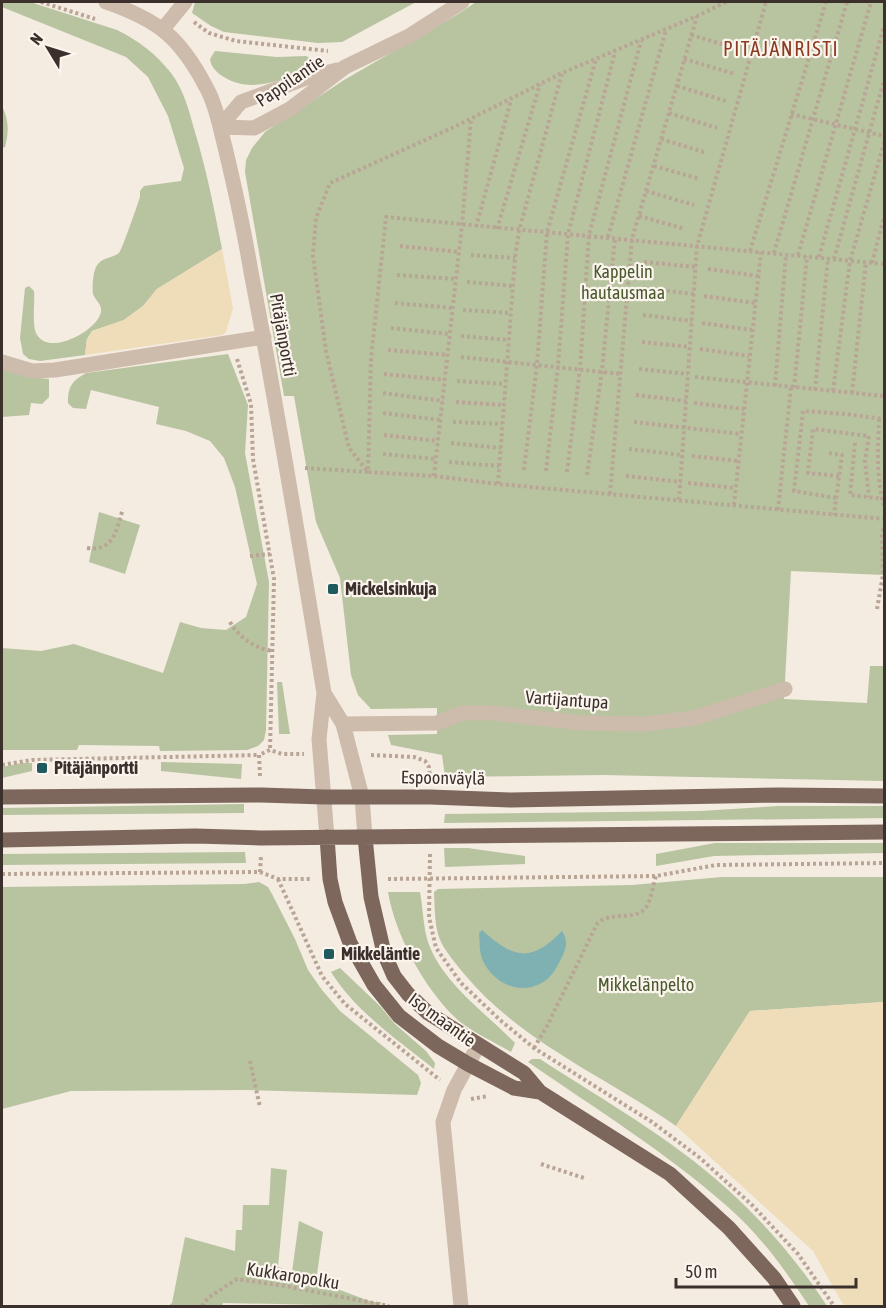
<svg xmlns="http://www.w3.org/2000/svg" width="886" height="1308" font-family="'Asap Condensed',sans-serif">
	<rect width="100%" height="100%" fill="#f4ebe1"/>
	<path fill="#b8c4a0" d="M2 2H30L117 30C138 40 157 55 171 73 184 90 189 111 195 132 207 172 214 208 222 249L157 289 143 306 124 320 92 331 87 339 85 355 40 361 29 359 23 354 20 338 25 288 29 286 34 291C35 302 32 324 36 333 47 357 93 333 100 315 104 305 96 302 93 294 92 288 93 273 96 267 101 257 111 259 119 253 122 250 137 206 140 197V191L144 186 181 181 184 168 168 116 148 77 126 57 2 7Z
		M195 2H416L342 42 318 43 224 32 211 26 192 13Z
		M476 2H884V575L791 571 784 699 867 703 870 666H884V781L603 775 445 777 442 755 391 745 388 735 437 734V708L371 709 358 695 351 675 340 578 316 522 294 396H284L245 172 246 160 252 148 265 132 344 80 458 14Z
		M215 51 277 57 306 56 310 58 311 65 309 69C281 80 251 94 224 77 217 73 211 67 210 59Z
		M2 106C9 120 9 132 5 147L2 148Z
		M228 354 248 405 245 453 269 582 266 730 264 740 258 746 247 750 160 751 159 746 79 745 77 750H2V648L41 651 74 644 163 673 180 622 201 628 226 630 246 617 257 584 235 487 224 458 210 441 186 431 156 424 159 407 91 390 86 409 73 408 68 403C68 386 72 381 86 373Z
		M2 369 31 377 49 379V397L42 404 31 403 29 415 2 417Z
		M99 512 140 525 125 574 89 562Z
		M277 682H282L290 734H279Z
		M161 762 242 764 241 779 161 771Z
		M22 763H32V771L2 778V767Z
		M244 804V813L2 815V808Z
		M778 806H884V818L444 823 445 814 701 811Z
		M715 843H884V853L714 856 656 866V854Z
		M444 848H468L525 856V864L445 867Z
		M245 852 246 863 2 865V854Z
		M722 877H884V1002L750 1011 676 1126C606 1077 521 1042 465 975 457 965 447 954 441 942 434 927 435 908 434 892L438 889 632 885Z
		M259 882 268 887 272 894 295 939 308 970 322 990 340 1011 418 1075 421 1083 417 1095 247 1090 71 1091 2 1109V887L244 884Z
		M388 892H420C423 908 423 926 428 942 443 984 485 1012 515 1043L511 1052C494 1042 474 1033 459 1021 426 992 395 935 388 892Z
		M340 968 380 1006 395 1024 426 1051 435 1063 434 1069C398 1040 356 1012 331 972Z
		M532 1059H540C603 1100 671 1138 727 1189 765 1223 799 1263 827 1306H809C786 1271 760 1235 728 1207 667 1153 596 1109 528 1062Z
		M271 1168 287 1170 278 1267 292 1272 299 1221 323 1232 316 1281 372 1302H381L380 1306 223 1303 222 1306H168L172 1303 185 1237 235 1251 236 1230H242L243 1205H269Z"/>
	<path fill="#efdcb8" d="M222 249 233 308 226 332 222 335 85 355 87 339 92 331 124 320 143 306 157 289Z
		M884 1002V1306H844L813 1251 676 1126 750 1011Z"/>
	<path fill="#7fb0b2" d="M482 930C514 959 531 963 562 931 568 940 567 947 562 957 558 965 553 975 546 980 524 997 494 985 483 961 479 952 480 943 479 933Z"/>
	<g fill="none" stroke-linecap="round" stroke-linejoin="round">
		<path stroke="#b9a596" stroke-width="4" stroke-dasharray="3 3" stroke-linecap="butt" d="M41 2 95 19
			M726 2 697 16 562 73 454 127 330 183 316 218 313 256 326 351 349 448 368 472 434 476 498 484 884 519
			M194 22 209 33 236 41 328 51
			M691 35 739 49
			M684 59 735 74
			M677 86 726 101
			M669 113 717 128
			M791 114 884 136
			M661 139 707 153
			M654 166 700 179
			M646 191 694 205
			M639 216 685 229
			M476 227 511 100
			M497 229 540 84
			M608 237 666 30
			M400 246 459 252
			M750 251 826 2
			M774 253 847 2
			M471 255 515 258
			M798 255 871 2
			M819 257 884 26
			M834 259 884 80
			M644 262 696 267
			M872 263 884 217
			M708 269 758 276
			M397 275 456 279
			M467 282 513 286
			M643 288 694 294
			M704 296 755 303
			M395 303 453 308
			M463 310 511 313
			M643 315 692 321
			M702 323 752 330
			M391 328 450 334
			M461 336 508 340
			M642 342 690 347
			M700 349 749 356
			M388 350 447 355
			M461 357 621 374
			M237 359 251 404 253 459 274 579 270 750
			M639 369 688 374
			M384 374 445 380
			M695 377 884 396
			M457 381 505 384
			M775 386 786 254
			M794 388 807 256
			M815 390 828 258
			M833 391 850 261 884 143
			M383 393 443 401
			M852 393 866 262
			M636 395 686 401
			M456 402 503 405
			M694 403 744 409
			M383 413 440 420
			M879 419C878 449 876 477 884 507
			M453 422 502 424
			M634 422 741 434
			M384 435 438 441
			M451 443 501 448
			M855 443 850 495 884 499
			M629 449 682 455
			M829 453 842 455 834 515
			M383 454 436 459
			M692 456 739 461
			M449 462 499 466
			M305 468 368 472 371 359 386 217 884 264
			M524 470 537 364 547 232 596 59
			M546 471 558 366 568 234 615 52
			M567 472 580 369 589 235 641 41
			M587 475 602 371 615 238
			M434 476 462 225 471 119
			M626 476 681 482
			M839 476 808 473 813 429 869 436 865 461 869 497
			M688 483 735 488
			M498 484 515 258 519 231 562 73
			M610 494 632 239 697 16
			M836 498 794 491 803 411 845 414 884 419
			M679 500 697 246 766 2
			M734 505 761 252
			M778 510 791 387
			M87 548C114 552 116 530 123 509
			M250 556 270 554
			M877 609 883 575 882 533 884 528
			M230 622C239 637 254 648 272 651
			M371 755 414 757 425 761 429 767 430 778
			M2 765 32 760 259 755
			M260 776 259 755 270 750 282 754H304
			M430 854 429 917 436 948 461 983 500 1020 534 1048 652 1122 700 1158 752 1205 798 1254 834 1306
			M260 872 261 856
			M2 874 260 872 278 879H312
			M278 879 322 976 345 1004 440 1080
			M388 879 656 876 716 865 884 863
			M534 1048 547 1026 597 924C611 909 638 924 648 904 652 895 653 885 656 876
			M250 1061 260 1107
			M471 1099 488 1096
			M541 1164 584 1178
			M202 1306 208 1298 237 1279 285 1286 389 1306"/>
		<path stroke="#cdbbac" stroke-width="15" d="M106 2C158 20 180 37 206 87 216 104 220 128 225 147 235 189 244 230 251 272 278 412 301 552 324 693L319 739 327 837
			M163 29 185 2
			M220 127 254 128 290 109 345 67 409 36 462 2
			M220 127 241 102 309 77 337 70
			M2 362 32 371 55 370 264 337
			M324 693 343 724 362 797 365 837
			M343 724 437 723 462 713H492L582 723 644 724 694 718 785 689
			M461 1306 443 1122 454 1090 478 1046"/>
		<path stroke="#7d675c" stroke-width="15" d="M2 797 261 795 324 797H430L511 800 779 795 884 796
			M327 837 330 879 335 902 350 943 374 985 399 1016 438 1046 468 1064 514 1088 540 1092
			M365 837 371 897 384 953 394 976 408 994 428 1013 524 1073 540 1092 670 1174 729 1228 774 1278 793 1306
			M2 840 195 836 261 838 884 832"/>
	</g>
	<g fill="#1f5a5e" stroke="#fbf5ee" stroke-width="2">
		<rect x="327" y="583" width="12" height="12" rx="3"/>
		<rect x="36" y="762" width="12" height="12" rx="3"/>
		<rect x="323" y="948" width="12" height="12" rx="3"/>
	</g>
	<g text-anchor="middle" stroke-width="4.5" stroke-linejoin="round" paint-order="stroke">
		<g font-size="18" fill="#3b302b" stroke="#fbf5ee">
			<text transform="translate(290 81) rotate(-34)" y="6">Pappilantie</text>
			<text transform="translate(283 335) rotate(80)" y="6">Pitäjänportti</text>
			<text transform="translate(567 700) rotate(4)" y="6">Vartijantupa</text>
			<text transform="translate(443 778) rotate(1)" y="6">Espoonväylä</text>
			<text transform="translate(442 1020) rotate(36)" y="6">Iso maantie</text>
			<text transform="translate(293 1276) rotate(9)" y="6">Kukkaropolku</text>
		</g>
		<g font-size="18" fill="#4a5a2e" stroke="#fbf5ee">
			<text x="623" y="278">Kappelin<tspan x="623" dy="21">hautausmaa</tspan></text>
			<text x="646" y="991">Mikkelänpelto</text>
		</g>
		<g font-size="18" font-weight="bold" fill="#3b302b" stroke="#fbf5ee" text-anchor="start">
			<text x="345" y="595">Mickelsinkuja</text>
			<text x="54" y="774">Pitäjänportti</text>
			<text x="341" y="960">Mikkeläntie</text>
		</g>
		<g font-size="20" letter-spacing="1.5" fill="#8c3b22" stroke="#fbf5ee">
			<text x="781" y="56">PITÄJÄNRISTI</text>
		</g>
	</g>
	<rect width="886" height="1308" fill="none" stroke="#3b302b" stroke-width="6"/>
	<g transform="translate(48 48) rotate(308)" stroke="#fbf5ee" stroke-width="4.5" paint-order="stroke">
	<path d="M0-4.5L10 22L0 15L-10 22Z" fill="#3b302b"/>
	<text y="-9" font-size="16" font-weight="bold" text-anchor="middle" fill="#3b302b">N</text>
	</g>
	<path d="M676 1278v9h180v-9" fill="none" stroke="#3b302b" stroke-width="3"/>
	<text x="685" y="1278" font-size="18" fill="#3b302b" stroke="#fbf5ee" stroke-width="4.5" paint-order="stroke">50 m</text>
</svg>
